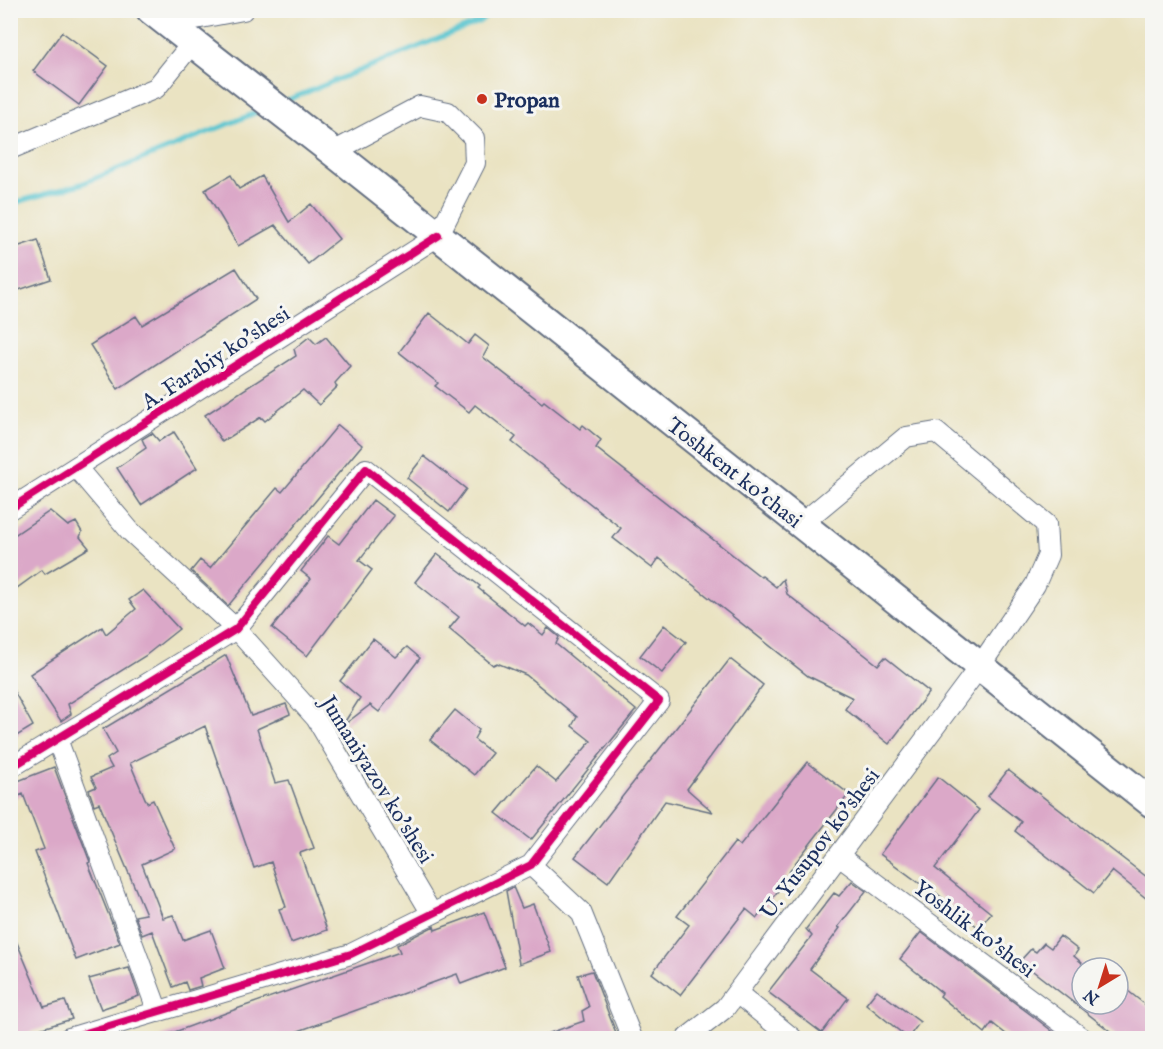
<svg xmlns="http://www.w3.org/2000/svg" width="1163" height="1049" font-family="'IM FELL English',serif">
	<rect width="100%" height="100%" fill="#f6f6f2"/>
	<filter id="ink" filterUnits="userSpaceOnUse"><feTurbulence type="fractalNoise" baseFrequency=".0167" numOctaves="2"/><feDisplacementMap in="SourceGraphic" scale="12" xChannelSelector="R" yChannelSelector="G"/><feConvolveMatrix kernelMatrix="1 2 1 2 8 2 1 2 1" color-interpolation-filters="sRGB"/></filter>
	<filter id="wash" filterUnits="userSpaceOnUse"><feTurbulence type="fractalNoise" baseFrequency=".008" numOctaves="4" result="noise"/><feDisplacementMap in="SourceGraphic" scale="24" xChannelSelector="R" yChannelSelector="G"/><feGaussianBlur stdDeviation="1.35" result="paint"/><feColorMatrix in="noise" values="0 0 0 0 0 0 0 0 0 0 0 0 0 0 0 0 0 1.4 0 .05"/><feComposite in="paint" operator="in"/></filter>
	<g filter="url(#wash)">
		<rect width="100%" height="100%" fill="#eae3c2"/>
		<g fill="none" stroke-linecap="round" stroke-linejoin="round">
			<path stroke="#57c4cf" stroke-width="5" d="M285 101 479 22 495 10
				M10 204 81 184 265 109"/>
		</g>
		<g id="blocks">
			<path fill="#dba8c8" d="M62 32 108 66 79 105 33 71Z
				M231 175 239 189 262 176 289 222 311 204 339 239 308 264 275 225 238 246 205 190Z
				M38 240 51 279 10 293V249Z
				M236 268 256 299 118 389 90 345 136 316 142 325Z
				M429 313 468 344 475 335 489 346 483 357 542 403 544 401 580 429 583 425 601 440 596 448 761 577 762 576 776 587 783 579 787 594 878 665 885 657 929 692 889 744 845 709 853 698 808 676 659 558 652 568 613 538 621 528 512 442 516 437 475 405 469 412 435 386 438 383 399 352Z
				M309 337 316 344 326 337 350 366 335 383 337 387 319 405 303 390 265 421 261 417 222 442 205 415 296 356 294 349Z
				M338 425 362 445 228 606 191 571 200 560 210 568 277 488 282 492Z
				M174 432 197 468 141 505 117 468 146 448 142 439 152 433 159 441Z
				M424 456 466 489 449 512 407 478Z
				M373 500 394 516 359 560 372 570 307 656 272 628 311 579 301 571 328 536 339 544Z
				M50 511 68 526 76 522 82 532 80 537 89 548 45 574 42 570 10 593V538Z
				M437 554 480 586 478 588 525 626 528 623 543 635 548 628 559 637 556 644 636 710 531 840 496 813 536 766 556 782 591 741 572 726 577 717 526 675 497 663 493 665 449 629 459 617 415 582Z
				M143 590 179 629 145 656 68 704 71 714 61 721 30 674 102 627 106 634 136 609 129 600Z
				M664 625 686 642 662 673 640 656Z
				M373 639 396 657 407 647 420 658 379 712 370 705 345 724 344 723 360 698 340 681Z
				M226 655 251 716 286 704 290 714 257 729 275 783 289 780 314 848 300 853 327 930 291 943 279 909 286 907 271 862 254 868 205 726 130 763 147 803 153 800 175 849 142 864 163 918 173 915 183 940 211 930 225 968 199 978 201 986 188 990 185 982 173 987 152 931 142 935 135 916 146 914 99 803 94 805 89 790 96 787 91 777 112 768 107 759 116 753 103 729Z
				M730 659 763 685 687 789 713 812 665 801 608 882 575 857Z
				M10 684 33 726 10 740Z
				M455 710 479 730 474 739 492 753 474 775 430 740Z
				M807 762 849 794 796 862 784 880 785 882 757 918 746 909 680 995 652 973 689 925 677 916 735 842 740 846Z
				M54 767 90 862 88 863 120 943 76 960 35 852 44 849 23 794 10 800V784Z
				M1008 770 1152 881V903L1112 871 1094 893 1015 831 1021 822 988 796Z
				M938 777 979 810 935 868 991 913 979 928 924 883 922 885 880 854Z
				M852 881 866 891 838 927 840 928 810 969 848 998 822 1033 768 992 812 936 806 929 834 893 839 896Z
				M513 887 522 908 533 904 551 952 519 964 506 891Z
				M484 912 505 967 461 984 457 974 279 1038H161V1037L242 1007 400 952 397 945 434 926 435 930Z
				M10 926 44 1007 65 1001 72 1019 10 1038Z
				M921 932 1034 1017 1061 1038H1011L992 1023 985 1033 940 996 942 993 900 959Z
				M1060 936 1078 950 1074 956 1082 963V1004H1118V983L1152 1010V1038H1119L1020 961 1031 949 1036 952 1044 943 1051 948Z
				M129 968 139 996 101 1009 89 979Z
				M592 971 618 1038H541V1036L584 1021 582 1011 589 1007 578 975Z
				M877 990 920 1022 908 1038 866 1004Z"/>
		</g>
	</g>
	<g filter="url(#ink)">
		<use href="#blocks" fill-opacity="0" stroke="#636e81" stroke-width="1.5"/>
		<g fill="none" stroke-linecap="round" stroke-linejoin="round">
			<defs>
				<path id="minor" d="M169 24 243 10
					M10 149 156 88 193 42
					M76 467 130 531 236 629 316 718 432 914
					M10 509 438 236 475 163 474 138 448 112 420 106 333 152
					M57 739 158 1012
					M10 768 236 629 366 469 659 701 531 865 351 954 69 1038
					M839 856 1082 1038
					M531 865 581 912 632 1038
					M737 993 792 1038
					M687 1038 725 1008 980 666 1035 585 1048 555 1046 524 936 432 906 437 801 524"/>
				<path id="highway" d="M151 10 333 152 1152 803"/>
			</defs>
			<use href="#minor" stroke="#636e81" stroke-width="22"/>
			<use href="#highway" stroke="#636e81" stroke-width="32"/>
			<use href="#minor" stroke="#fff" stroke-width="20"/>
			<use href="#highway" stroke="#fff" stroke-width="28"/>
			<defs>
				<path id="cycleway" d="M10 509 438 236
					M10 768 236 629 366 469 659 701 531 865 351 954 69 1038"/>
			</defs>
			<use href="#cycleway" stroke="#f6f6f2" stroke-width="11"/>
			<use href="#cycleway" stroke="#d6006c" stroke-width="8"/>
		</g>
	</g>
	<circle fill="#c8321e" stroke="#f6f6f2" stroke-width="2" cx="482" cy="99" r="6"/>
	<g text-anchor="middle" stroke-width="6" stroke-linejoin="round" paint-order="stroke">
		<g font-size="22" font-weight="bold" fill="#1b2f5e" stroke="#f6f6f2" text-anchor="start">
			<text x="494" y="107">Propan</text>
		</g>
		<g font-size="22" fill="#1b2f5e" stroke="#f6f6f2">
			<text transform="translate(215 357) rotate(-33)" y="8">A. Farabiy ko'shesi</text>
			<text transform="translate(735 472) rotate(38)" y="8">Toshkent ko'chasi</text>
			<text transform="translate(378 779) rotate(58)" y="8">Jumaniyazov ko'shesi</text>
			<text transform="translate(819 843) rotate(-53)" y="8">U. Yusupov ko'shesi</text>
			<text transform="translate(975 928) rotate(37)" y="8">Yoshlik ko'shesi</text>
		</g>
	</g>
	<rect width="1163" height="1049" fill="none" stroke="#f6f6f2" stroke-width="36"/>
	<g transform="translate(1100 986) rotate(218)"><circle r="28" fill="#f6f6f2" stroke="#9ea6b7" stroke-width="1.5"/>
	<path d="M0-4.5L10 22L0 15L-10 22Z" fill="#c8321e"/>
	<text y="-9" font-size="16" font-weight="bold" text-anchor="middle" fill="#1b2f5e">N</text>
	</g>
</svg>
